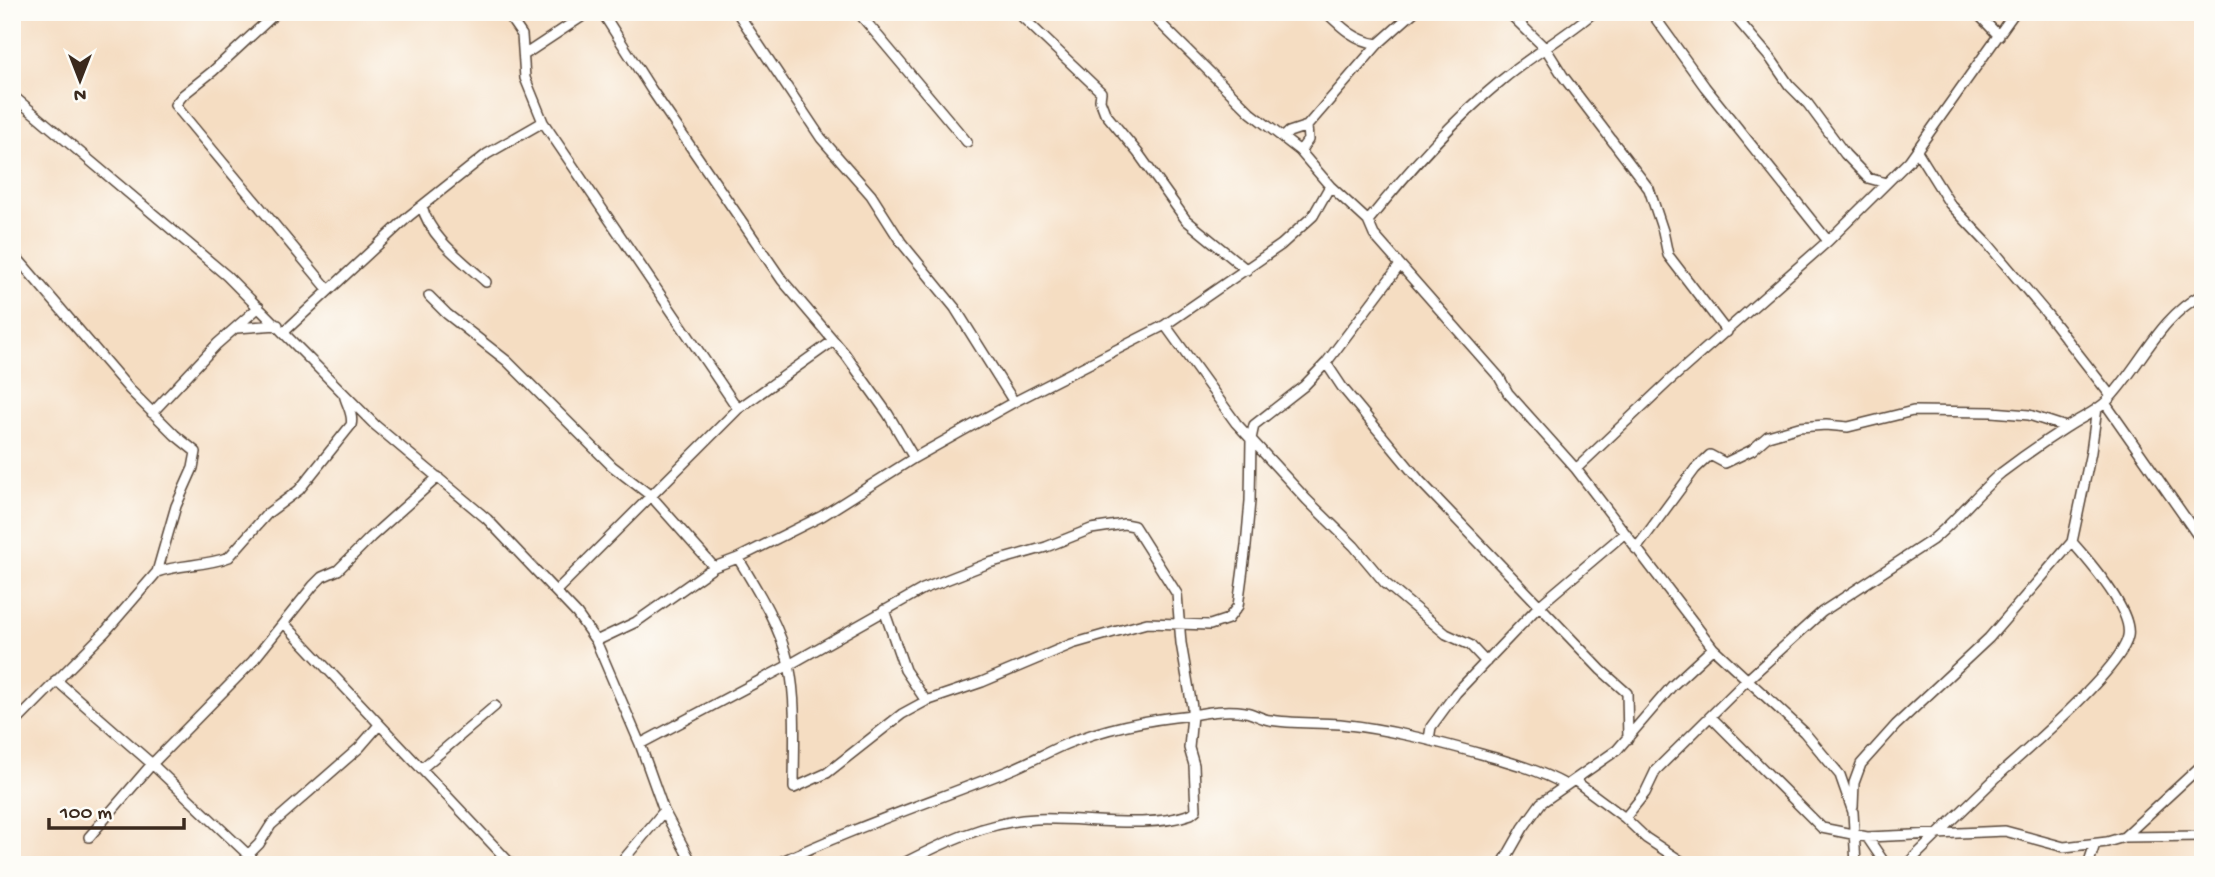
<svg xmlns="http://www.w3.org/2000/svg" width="2215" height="877" font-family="'Gochi Hand',sans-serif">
	<rect width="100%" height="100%" fill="#fdfcf7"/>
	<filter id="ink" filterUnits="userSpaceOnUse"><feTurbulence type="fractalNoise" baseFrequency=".0143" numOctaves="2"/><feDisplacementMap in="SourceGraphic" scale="14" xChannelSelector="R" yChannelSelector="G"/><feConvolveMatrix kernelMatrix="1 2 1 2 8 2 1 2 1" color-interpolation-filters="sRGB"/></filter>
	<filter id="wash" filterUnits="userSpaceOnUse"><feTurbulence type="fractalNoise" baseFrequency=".00686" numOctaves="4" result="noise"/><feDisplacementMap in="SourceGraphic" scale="28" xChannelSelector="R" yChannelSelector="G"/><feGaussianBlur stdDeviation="1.57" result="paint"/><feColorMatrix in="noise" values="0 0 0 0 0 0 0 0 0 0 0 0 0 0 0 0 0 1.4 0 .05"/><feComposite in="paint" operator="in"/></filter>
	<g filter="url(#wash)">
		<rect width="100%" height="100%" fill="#f5ddc2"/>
	</g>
	<g filter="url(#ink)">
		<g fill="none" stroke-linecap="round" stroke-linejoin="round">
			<defs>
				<path id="street" d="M277 12 213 71 183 95 175 105 328 289
					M506 12 522 35 525 78 543 122 738 409
					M602 12 651 89 782 280 845 354 888 414 914 458
					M737 12 821 138 871 195 901 242 955 308 1014 402
					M858 12 967 142
					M1017 12 1101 92 1100 100 1105 113 1138 153 1186 220 1247 270
					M1149 12 1251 113 1300 151 1330 186 1368 221 1374 235 1499 377 1508 393 1576 469 1713 648 1804 732 1840 775 1853 812 1856 865
					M1326 12C1342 28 1356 41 1378 44
					M1508 12 1546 49 1563 76 1649 189 1663 231 1668 255 1727 332
					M1651 12 1705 87 1828 241
					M1731 12 1771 59 1789 85 1808 104 1845 154 1868 178 1886 183
					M1976 12 1999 36
					M524 55 589 12
					M12 95 227 276 375 425 487 519 577 614 596 641 640 744 664 811 693 865
					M1283 138 1289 132 1307 126 1378 44 1414 12
					M1300 151 1308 140 1307 126
					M1917 151 1950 204 1988 244 2047 314 2111 396
					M422 206C430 238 462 260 486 282
					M1368 221C1409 170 1452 121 1502 80 1532 55 1565 37 1594 12
					M12 252 130 390 175 435 196 452 193 468 176 506 157 572 105 632 12 726
					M429 296 447 314 507 361 612 466 651 496 714 567
					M1165 325 1236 423 1307 500 1354 546 1385 583 1446 634 1470 645 1486 662
					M237 328 278 325
					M285 331 409 216 487 154 543 122
					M1326 363 1342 387 1420 481 1601 670 1627 693 1628 739
					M2105 403 2203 543
					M152 413 217 344 259 307
					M1576 469 1669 381 1828 241 1909 161 2015 12
					M1636 549 1695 469 1710 455 1725 463 1752 450 1768 436 1799 427 1826 425 1848 427 1913 411 1992 412 2029 415 2066 427
					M738 558C758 591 780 626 789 665 797 701 794 751 794 788L827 773 902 714 926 701 982 682 1072 644 1114 632 1147 623 1210 625 1228 619 1238 606 1246 546 1250 501 1251 439 1254 425 1304 386 1326 363 1400 265
					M157 572C180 564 206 566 229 557L268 513 299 490 351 425C354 415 346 404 344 394
					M556 591 738 409 833 341
					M884 610 905 670 926 701
					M284 623 512 865
					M596 641 636 622 714 567 738 558 822 516 914 458 1014 402 1165 325 1281 245 1313 216 1330 186
					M56 680 152 764 259 865
					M1711 717 1822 828 1867 837 2005 831 2064 847 2107 842 2124 837 2203 836
					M1429 739 1431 727 1456 693 1540 605 1625 533
					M640 744 789 665 923 589 989 563 1046 547 1091 529 1124 524 1134 526 1177 594 1181 643 1192 707V715C1150 719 1105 728 1066 744 1047 752 1028 763 1008 771 930 802 850 829 774 865
					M421 769 495 706
					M1574 780 1625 818 1646 838 1687 865
					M1853 807 1854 783 1861 764 1896 725 1989 638 2072 542 2091 452 2097 408
					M1625 818 1645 793 1656 770 1747 680 1822 612 1932 540C1957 520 1976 494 2001 473 2022 457 2045 441 2067 427 2080 418 2096 412 2107 401 2141 366 2158 318 2203 294
					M89 837 152 764 252 662 313 586 322 577 338 570 371 537 438 477
					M1867 837 1886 865
					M2124 837 2203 764
					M249 854 259 844 271 825 359 748 379 725
					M619 865 664 811
					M900 865C943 843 987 821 1036 819 1084 817 1146 830 1191 814L1196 810 1194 765 1189 748 1192 715C1209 712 1227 709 1245 712 1253 713 1261 719 1270 720 1292 724 1317 722 1340 724 1388 729 1434 741 1481 754 1510 762 1539 770 1566 785
					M1502 865 1523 828 1541 803 1617 750 1672 686 1713 648
					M1906 865C1938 834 1970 803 2002 772 2029 748 2123 667 2128 636 2133 611 2088 560 2072 542
					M2088 865 2095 844"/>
			</defs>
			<use href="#street" stroke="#574537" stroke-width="12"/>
			<use href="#street" stroke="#fff" stroke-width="9"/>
		</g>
	</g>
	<rect width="2215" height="877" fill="none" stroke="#fdfcf7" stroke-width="42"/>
	<g transform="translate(80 80) rotate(180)" stroke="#fdfcf7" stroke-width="5" paint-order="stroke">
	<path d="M0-5L12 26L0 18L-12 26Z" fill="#3b2a1e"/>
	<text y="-10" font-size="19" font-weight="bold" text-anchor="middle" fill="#3b2a1e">N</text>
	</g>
	<path d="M49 818v10h135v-10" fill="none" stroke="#3b2a1e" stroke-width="3.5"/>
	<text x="60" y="818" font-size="21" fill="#3b2a1e" stroke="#fdfcf7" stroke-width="5" paint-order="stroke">100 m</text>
</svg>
